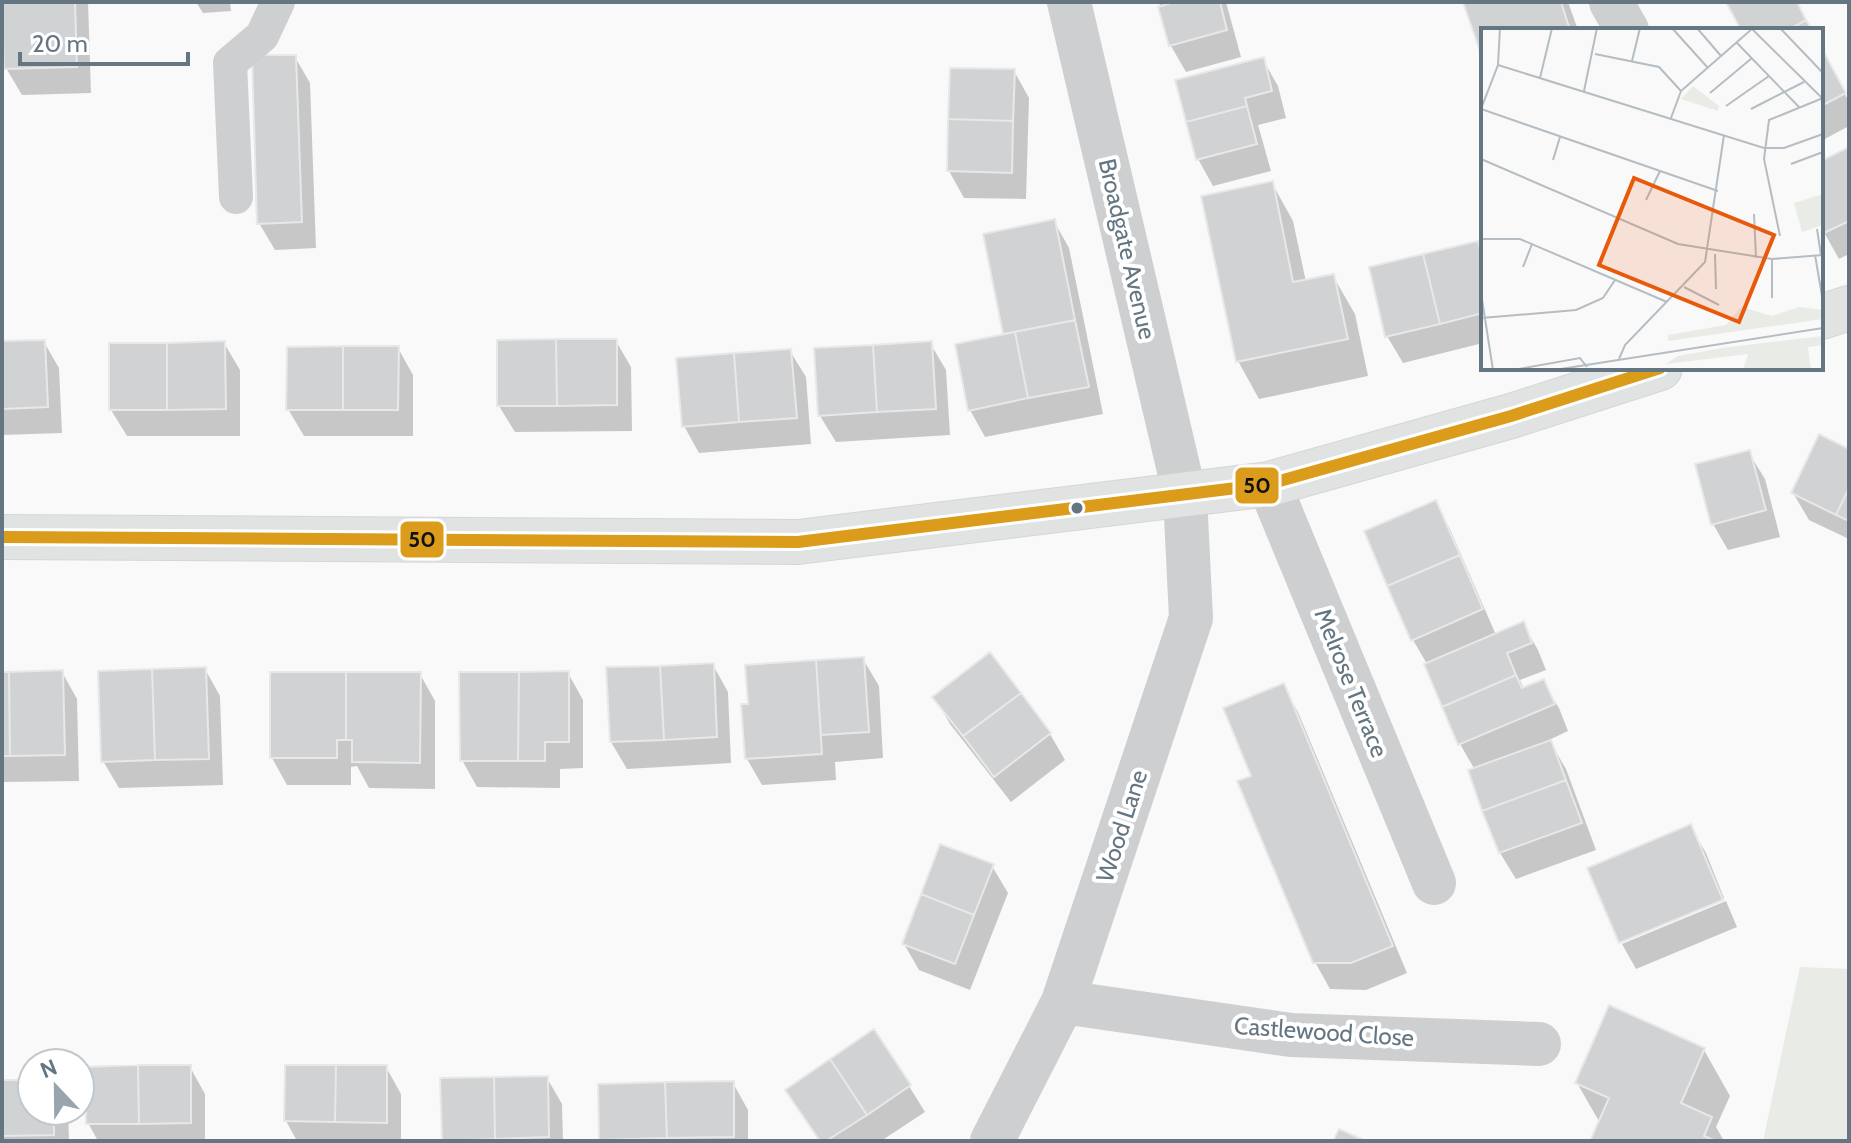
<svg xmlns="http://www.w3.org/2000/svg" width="1851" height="1143" font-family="Cabin,sans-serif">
	<rect width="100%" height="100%" fill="#f9f9f9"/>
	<path fill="#e8ebe6" d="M1800 967 1849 969V1141H1763Z"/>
	<path fill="#0003" d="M4 2H88L91 93 22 95 6 68Z
		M196 2H230L231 11 203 13Z
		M1159 2H1226L1241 57 1186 72 1171 46Z
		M1466 2H1568L1578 30H1483V54Z
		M1821 49 1849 102V126L1821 141Z
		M295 57 310 83 316 248 275 250 259 223Z
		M1263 60 1278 86 1286 118 1258 125 1271 171 1213 186 1198 159Z
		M1014 71 1029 98 1026 199 964 198 949 171Z
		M1849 149V254L1839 259 1821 227V163Z
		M1272 183 1293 221 1306 282 1333 276 1355 314 1368 376 1259 399 1238 361Z
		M1054 221 1069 248 1103 414 985 437 970 410 1005 336 986 235Z
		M1477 243 1483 254V343L1403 363 1387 336Z
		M616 341 631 367 632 431 515 432 499 406Z
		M44 342 59 368 62 433 2 435V343Z
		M224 343 240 370V436H127L111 410Z
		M930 343 946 370 950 435 836 442 820 416Z
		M398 348 413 375V436H304L288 409Z
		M790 351 806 377 811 444 699 453 684 426Z
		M1849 451V539L1809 520 1793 493Z
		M1749 453 1765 479 1780 537 1728 550 1713 524Z
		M1435 503 1450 529 1496 635 1523 624 1538 650 1546 670 1520 680 1524 689 1543 682 1559 708 1568 731 1549 740 1566 769 1596 850 1516 879 1500 853 1471 771 1475 770 1460 744 1427 664 1413 640Z
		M863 659 879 686 883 758 835 762 836 780 762 785 747 759 750 706 747 666Z
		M713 665 728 692 731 763 627 769 611 742Z
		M205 669 220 696 223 785 119 788 103 761Z
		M62 672 77 699 79 781 2 782V674Z
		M568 673 583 700V768L560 769V788L477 787 462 760Z
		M420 674 435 701V789L369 788 357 766 351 767V785H287L272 758Z
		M1283 686 1298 712 1407 973 1366 990 1330 989 1315 962 1254 777Z
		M935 697 1050 734 1065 760 1011 802 950 724Z
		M1690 826 1706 853 1724 898 1620 943 1590 869Z
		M992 866 1008 893 970 990 919 970 904 944Z
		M1726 901 1737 927 1636 969 1622 944Z
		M1704 1050 1730 1096 1716 1127 1724 1141H1592L1600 1123 1577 1083Z
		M190 1067 205 1094V1141H98L88 1123Z
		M386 1067 401 1094V1141H297L286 1121Z
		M547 1078 562 1104 563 1141H444Z
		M32 1081V1111H68L69 1141H2V1082Z
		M733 1083 748 1110V1141H602L601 1139Z
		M909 1086 925 1112 881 1141H819L787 1090Z"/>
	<path fill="#d0d2d3" stroke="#e8e8e8" stroke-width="2" d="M2 2H75L77 67 4 69Z
		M1174 2H1220L1227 30 1169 46 1158 7Z
		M1463 2H1561L1570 30H1483V60Z
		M1726 2H1797L1806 20 1788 30H1741Z
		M1806 20 1812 30H1788Z
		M1821 47 1846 93 1821 106Z
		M252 55H296L302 222 257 224Z
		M1264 57 1272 91 1245 98 1247 106 1186 122 1175 80Z
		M950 68 1015 69 1013 121 948 119Z
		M1247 106 1257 144 1196 160 1186 122Z
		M948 119 1013 121 1012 173 947 171Z
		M1849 147V221L1822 234 1821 161Z
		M1273 181 1293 282 1334 274 1348 339 1236 362 1201 196Z
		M1055 219 1075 320 1003 334 983 234Z
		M1478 241 1483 262V313L1440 324 1423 254Z
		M1423 254 1440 324 1385 337 1369 267Z
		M1075 320 1089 387 1028 398 1015 332Z
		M1015 332 1028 398 968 411 955 344Z
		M556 339 557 406H497V340Z
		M556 339H617V405L557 406Z
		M45 340 48 407 2 409V341Z
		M225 341 226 409 167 410V343Z
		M932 341 936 409 877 412 873 345Z
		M109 343H167V410H109Z
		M873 345 877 412 818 416 814 348Z
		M343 346V410H286L287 347Z
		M343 346H399L398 410H343Z
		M791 349 797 418 739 422 734 353Z
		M734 353 739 422 682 427 676 358Z
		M1819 434 1849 449V488L1836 515 1791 493Z
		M1750 450 1766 510 1711 525 1695 464Z
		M1849 488V521L1836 515Z
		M1436 500 1460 555 1387 586 1364 531Z
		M1460 555 1483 609 1411 641 1387 586Z
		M1524 621 1532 643 1507 653 1516 675 1442 707 1424 664Z
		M990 652 1021 693 963 736 932 697Z
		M864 657 869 732 821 735 816 660Z
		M816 660 822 754 745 759 741 704H748L745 665Z
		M714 663 717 737 664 740 660 666Z
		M660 666 664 740 610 742 606 667Z
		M206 667 209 759 155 760 152 669Z
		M152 669 155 760 101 762 98 671Z
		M63 670 65 755 10 756 9 672Z
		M569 671V742H545V761H518L519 672Z
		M2 672H9L10 756H2Z
		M270 672H346V740H337V758H270Z
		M346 672H421L420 763 352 762V740H346Z
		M459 672H519L518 761H460Z
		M1516 675 1522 688 1544 679 1555 704 1458 745 1442 707Z
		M1284 683 1393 946 1351 963H1313L1237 781 1251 776 1223 708Z
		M1021 693 1051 733 994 777 963 736Z
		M1551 740 1566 780 1482 811 1468 770Z
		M1566 780 1582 823 1499 853 1482 811Z
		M1691 824 1723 900 1619 943 1587 868Z
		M940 844 994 864 974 915 921 894Z
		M921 894 974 915 955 964 902 944Z
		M1609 1005 1705 1048 1681 1103 1712 1117 1704 1136 1716 1141H1590L1609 1098 1575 1083Z
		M874 1029 911 1085 867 1115 830 1059Z
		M830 1059 867 1115 826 1141H820L785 1090Z
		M138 1065H191V1123L139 1124Z
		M138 1065 139 1124H86L85 1067Z
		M285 1065H336L335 1122 284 1121Z
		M336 1065H387V1123L335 1122Z
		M548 1076 549 1137 495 1139 494 1077Z
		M494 1077 495 1139 442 1141 440 1078Z
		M2 1080H32V1111H54V1135L2 1136Z
		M734 1081V1137L667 1138 665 1082Z
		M665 1082 667 1138 599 1140 598 1084Z
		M1339 1129 1366 1141H1333Z"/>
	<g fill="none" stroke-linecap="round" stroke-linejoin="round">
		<defs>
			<path id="secondary" d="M1821 317 1849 308
				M2 537 798 542 1269 484 1511 416 1660 368"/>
		</defs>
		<use href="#secondary" stroke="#d5d6d7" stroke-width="46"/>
		<path stroke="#cecfd0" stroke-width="34" d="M236 197 230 63 262 36 278 2"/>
		<path stroke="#cecfd0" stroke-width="44" d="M1611 2 1627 30
			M1269 484 1434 883
			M1063 1002 1291 1035 1539 1044
			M992 1141 1063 1002 1191 618 1185 496 1069 2"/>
		<use href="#secondary" stroke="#e1e2e2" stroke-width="44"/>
		<defs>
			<path id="bus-1" d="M2 537 798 542 1269 484 1511 416 1660 368"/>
		</defs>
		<use href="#bus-1" stroke="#fff" stroke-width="18"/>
		<use href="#bus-1" stroke="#da9c1a" stroke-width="12"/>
	</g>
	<circle fill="#657683" stroke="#fff" stroke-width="3" cx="1077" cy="508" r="7"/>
	<g text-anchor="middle" stroke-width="8" stroke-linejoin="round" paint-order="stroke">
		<g font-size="24" fill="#657683" stroke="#fff">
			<text transform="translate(1127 249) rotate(77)" y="8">Broadgate Avenue</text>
			<text transform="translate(1351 683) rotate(68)" y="8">Melrose Terrace</text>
			<text transform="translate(1122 826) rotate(-72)" y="8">Wood Lane</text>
			<text transform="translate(1324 1032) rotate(4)" y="8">Castlewood Close</text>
		</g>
	</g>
	<g transform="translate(1481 28)">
		<rect width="342" height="342" fill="#f9f9f9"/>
		<path d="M212 58 238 78 237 83 200 71ZM342 166V197L321 204 313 175ZM260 279 291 288 318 279 342 282V291L187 313V307L245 297ZM342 308V317L327 319 330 342H262L267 326 185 336 197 328 241 320Z" fill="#e8ebe6"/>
		<path fill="none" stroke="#b5bdc3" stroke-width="2" d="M19 0 17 37 0 81 237 163M191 0 227 40M216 0 240 28M270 0 342 71M299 0 342 45M256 15 318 79M114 26 178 39 200 63 190 90M151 33 159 0M17 37 283 120H303L342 106M59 50 71 0M103 63 116 0M200 63 272 0M229 65 271 30M245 78 288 48M270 81 323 54M0 131 197 216 291 231 342 227M72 132 79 109M310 136 342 124M165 172 179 143M273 186 275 230M336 201 340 227M299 208 283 131 288 92 342 70M0 211H39L186 274M234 226 235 261M334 227 341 268M291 231V270M42 239 51 216M203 259 238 277M0 265 12 342M0 290 95 282 122 270 134 252M138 331 144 317 224 234 243 107M32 342 99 330 106 339M73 342 342 300"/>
		<path fill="#e8590c" fill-opacity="0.15" stroke="#e8590c" stroke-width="4" d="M153 150 293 207 258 294 118 237Z"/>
		<rect width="342" height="342" fill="none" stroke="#657683" stroke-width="4"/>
	</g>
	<g stroke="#fff" stroke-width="3">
		<rect x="1234" y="466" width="46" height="39" rx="8" fill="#da9c1a"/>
		<rect x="399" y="520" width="46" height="39" rx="8" fill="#da9c1a"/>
	</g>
	<g font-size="22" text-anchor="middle" font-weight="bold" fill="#111">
		<text x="1257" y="493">50</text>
		<text x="422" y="547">50</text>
	</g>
	<rect width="1851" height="1143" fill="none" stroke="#657683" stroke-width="8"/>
	<g transform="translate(56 1087) rotate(338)"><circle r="38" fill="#ffffff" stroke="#c1c8cd" stroke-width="2"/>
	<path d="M0-6L14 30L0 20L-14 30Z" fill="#99a4ac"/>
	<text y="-12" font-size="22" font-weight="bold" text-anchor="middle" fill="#657683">N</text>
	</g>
	<path d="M20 52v12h168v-12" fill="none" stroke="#657683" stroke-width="4"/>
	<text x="32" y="52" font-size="24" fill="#657683" stroke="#ffffff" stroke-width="6" paint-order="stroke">20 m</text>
</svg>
